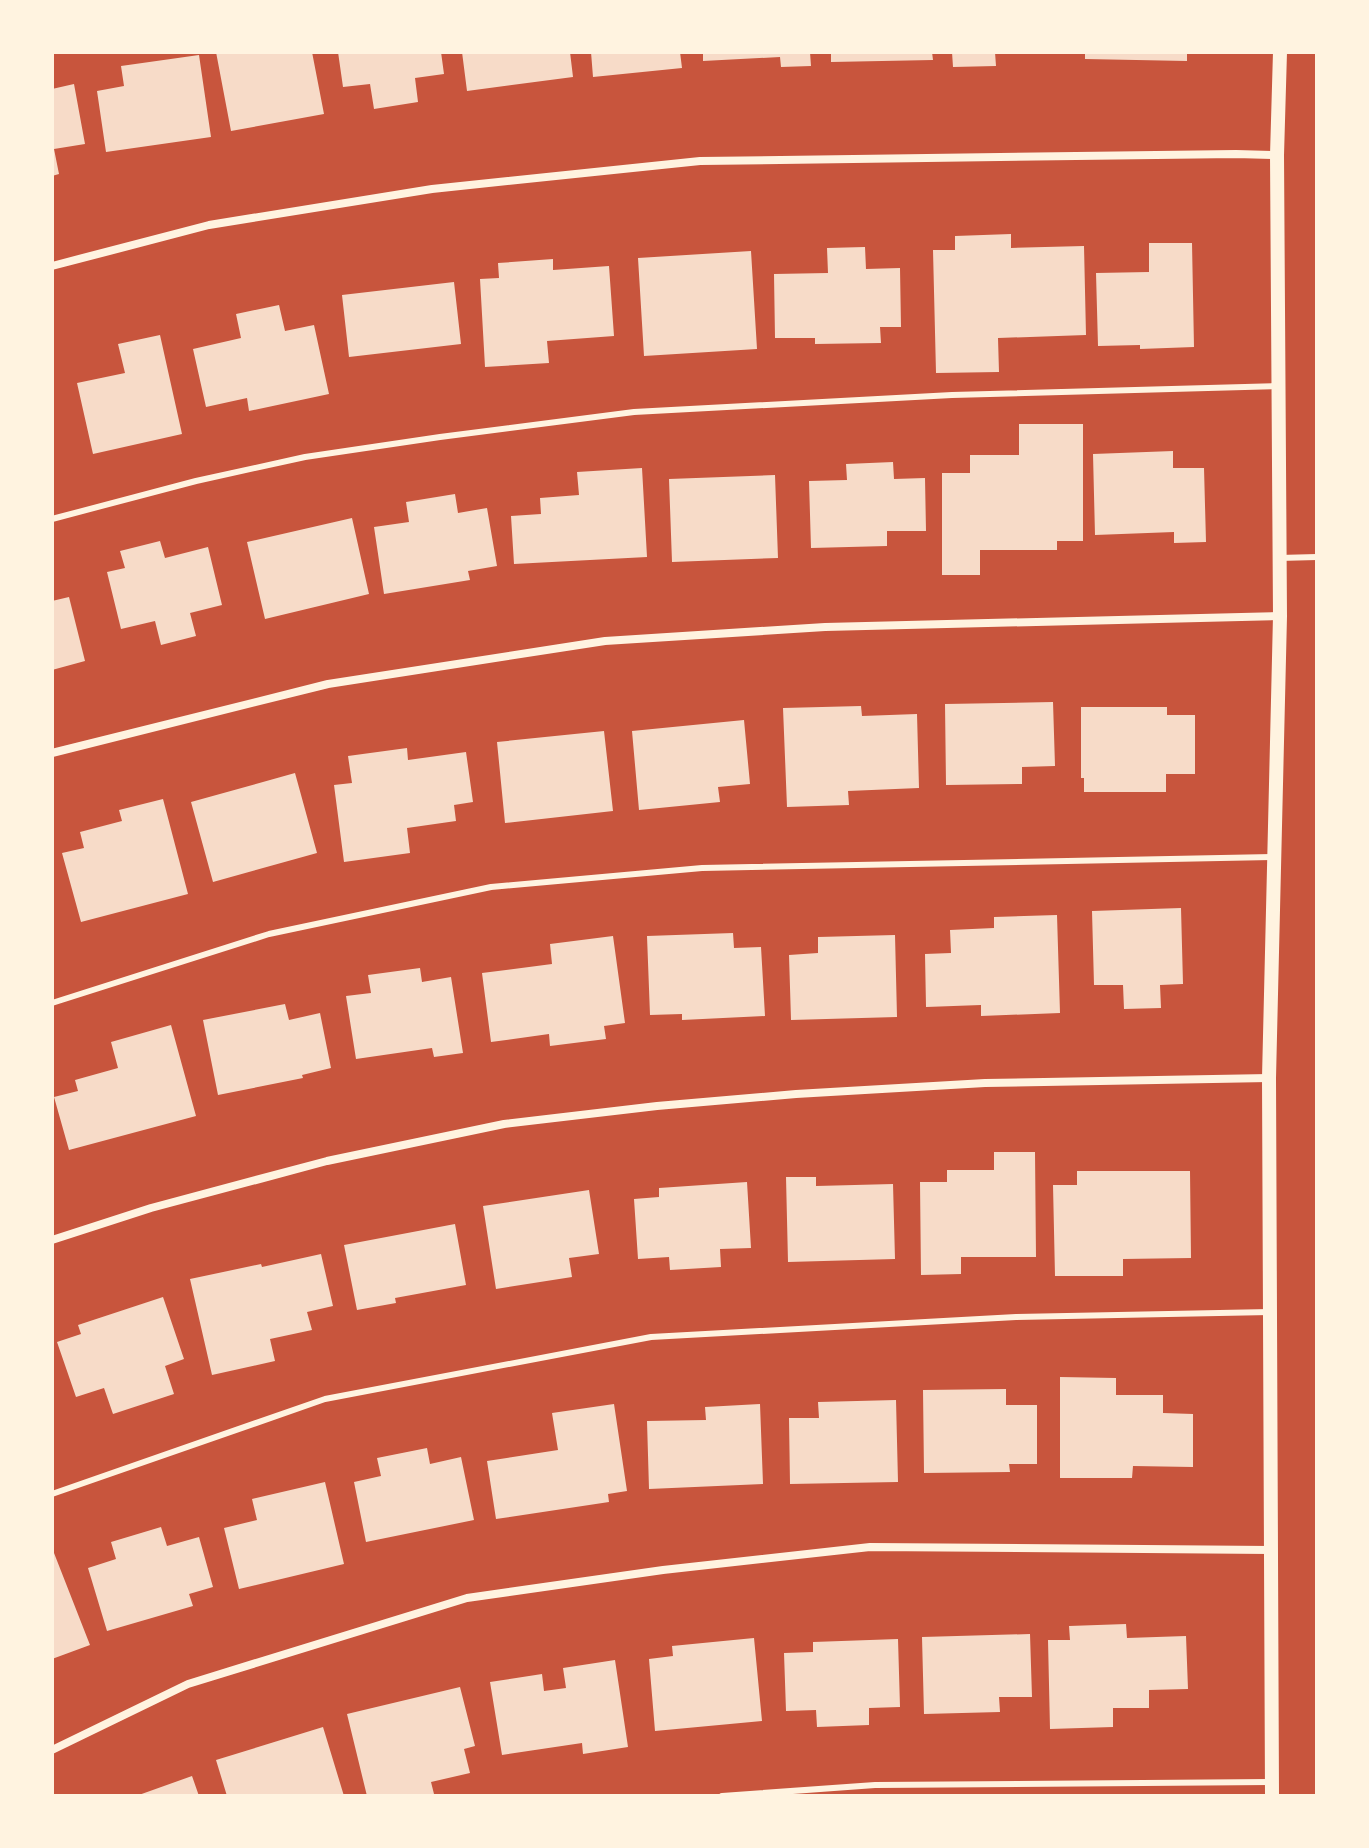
<svg xmlns="http://www.w3.org/2000/svg" width="1369" height="1848" font-family="Jost,sans-serif">
	<rect width="100%" height="100%" fill="#c8553d"/>
	<path fill="#f7dbc8" d="M216 52H312L324 114 231 131Z
		M338 52H441L444 74 415 78 418 102 374 109 370 84 343 87Z
		M462 52H570L573 77 467 91Z
		M591 52H680L682 68 593 77Z
		M703 52H810L811 66 781 67 780 57 703 61Z
		M831 52H932L933 60 831 62Z
		M952 52H995L996 66 953 67Z
		M1085 52H1187V61L1085 59Z
		M199 55 211 137 106 152 97 91 124 86 121 66Z
		M74 84 85 144 54 149 59 174 52 176V89Z
		M1011 234V248L1084 246 1086 335 998 338 999 372 936 373 933 250H955V236Z
		M1149 243H1192L1194 347 1140 349V345L1098 346 1096 273 1149 272Z
		M865 247 866 269 900 268 901 327H880L881 343 815 344V338H775L774 274 828 273 827 248Z
		M751 251 757 349 644 356 638 258Z
		M553 259V270L609 266 614 336 547 341 549 363 485 367 480 279 499 278 498 263Z
		M454 282 461 344 349 357 342 295Z
		M279 305 285 331 314 325 329 394 249 411 247 398 206 407 193 349 241 338 236 314Z
		M160 335 182 434 93 454 77 383 125 373 118 344Z
		M1019 424H1083V541H1057V550H980V575H942V473H970V455H1019Z
		M1173 451V468H1204L1206 542 1174 543V532L1095 535 1093 454Z
		M893 462 894 479 925 478 926 531H887V546L811 548 809 481 847 480 846 464Z
		M642 468 647 557 514 564 511 516 541 514 540 498 579 495 577 472Z
		M775 475 778 558 672 562 669 479Z
		M455 494 458 513 487 508 497 566 468 571 470 580 384 594 374 527 409 522 406 502Z
		M352 518 369 594 265 619 247 542Z
		M160 541 165 558 208 547 222 605 190 613 196 636 161 645 155 621 121 629 107 572 125 568 120 551Z
		M69 597 85 661 52 670V601Z
		M1053 702 1055 766 1022 767V784L946 785 945 704Z
		M861 706 862 716 917 714 919 788 848 791 849 805 787 807 783 708Z
		M1081 707H1167V715H1195V774H1166V792H1084V778H1081Z
		M744 720 750 784 718 787 720 802 639 810 632 731Z
		M604 731 613 811 505 823 497 742Z
		M407 748 408 760 466 752 473 802 454 805 456 821 407 828 410 853 344 862 334 785 352 783 348 756Z
		M295 773 317 853 213 882 191 802Z
		M163 799 188 894 81 922 62 853 84 848 80 832 122 821 119 810Z
		M1181 908 1183 984 1160 985 1161 1008 1124 1009 1123 985H1094L1092 911Z
		M1057 915 1060 1013 981 1016V1005L926 1007 925 954 951 953 950 930 994 928V917Z
		M733 933 734 948 761 947 765 1016 682 1020V1014L650 1015 647 936Z
		M895 935 897 1017 791 1020 789 955 818 953V937Z
		M613 936 625 1023 604 1026 606 1039 550 1046 549 1034 491 1042 482 973 552 964 550 944Z
		M420 968 422 982 451 977 463 1053 434 1057 432 1048 356 1059 346 996 371 993 368 975Z
		M285 1004 289 1020 320 1013 331 1068 302 1075 303 1078 218 1095 203 1020Z
		M171 1025 196 1116 69 1150 54 1097 78 1091 75 1080 118 1068 111 1042Z
		M994 1152H1035L1036 1257H961V1274L921 1275 920 1182H947V1170H994Z
		M1077 1171H1190L1191 1258 1123 1259V1276H1055L1053 1185H1077Z
		M786 1177H816V1186L893 1184 895 1259 788 1262Z
		M747 1182 751 1248 720 1249 721 1267 670 1270 669 1257 638 1259 634 1199 659 1197V1188Z
		M589 1190 599 1254 569 1258 572 1277 496 1289 483 1206Z
		M455 1224 466 1285 395 1298 396 1303 357 1310 344 1245Z
		M321 1254 333 1306 307 1312 312 1330 270 1339 275 1361 212 1375 190 1279 261 1264 262 1267Z
		M163 1297 184 1359 165 1366 174 1394 113 1414 104 1388 76 1397 57 1342 81 1334 78 1325Z
		M1060 1377 1116 1378V1395H1163V1413L1193 1414V1467L1133 1466 1132 1478H1060Z
		M1006 1389V1405H1037V1464H1009L1010 1472 924 1473 923 1390Z
		M896 1400 898 1482 790 1484 789 1418H819L818 1402Z
		M614 1404 627 1491 608 1494 609 1502 496 1519 487 1461 558 1450 552 1413Z
		M760 1404 763 1484 649 1489 647 1421 706 1420 705 1407Z
		M427 1448 430 1464 461 1457 474 1520 366 1542 354 1482 381 1476 377 1458Z
		M325 1482 344 1564 239 1589 224 1528 257 1520 252 1499Z
		M161 1527 167 1546 199 1537 213 1587 189 1594 193 1606 107 1631 88 1568 116 1559 111 1542Z
		M54 1553 90 1645 52 1659V1554Z
		M1126 1624 1127 1638 1186 1636 1188 1689 1149 1690V1708H1113V1727L1050 1729 1048 1640H1070L1069 1626Z
		M1030 1634 1032 1697H999L1000 1712 924 1714 922 1637Z
		M754 1638 762 1721 655 1731 649 1659 673 1656 672 1646Z
		M898 1639 900 1707 869 1708V1725L817 1727 816 1710 786 1711 784 1653 813 1652V1642Z
		M615 1660 628 1747 583 1754 582 1743 502 1755 490 1682 542 1674 544 1691 566 1688 563 1668Z
		M460 1687 475 1746 464 1749 470 1773 431 1782 434 1794 425 1796H367L347 1714Z
		M323 1727 344 1796H227L216 1760Z
		M192 1776 199 1796H136Z"/>
	<g fill="none" stroke-linecap="round" stroke-linejoin="round">
		<path stroke="#fff3e0" stroke-width="6" d="M52 519 196 481 305 457 440 437 634 412 952 395 1278 386
			M1279 558 1317 557
			M52 1003 269 934 491 887 702 868 1272 857
			M52 1494 325 1399 651 1337 1016 1317 1270 1312
			M722 1796 875 1785 1270 1782"/>
		<path stroke="#fff3e0" stroke-width="8" d="M52 266 209 225 432 189 700 161 1236 154 1277 155
			M52 753 328 684 605 641 825 627 1280 616
			M52 1240 151 1208 327 1161 504 1124 657 1106 796 1094 985 1083 1269 1078
			M52 1750 188 1684 467 1598 663 1570 870 1547 1271 1550"/>
		<path stroke="#fff3e0" stroke-width="14" d="M1272 1796 1269 1078 1280 616 1277 155 1280 52"/>
	</g>
	<rect width="1369" height="1848" fill="none" stroke="#fff3e0" stroke-width="108"/>
</svg>
